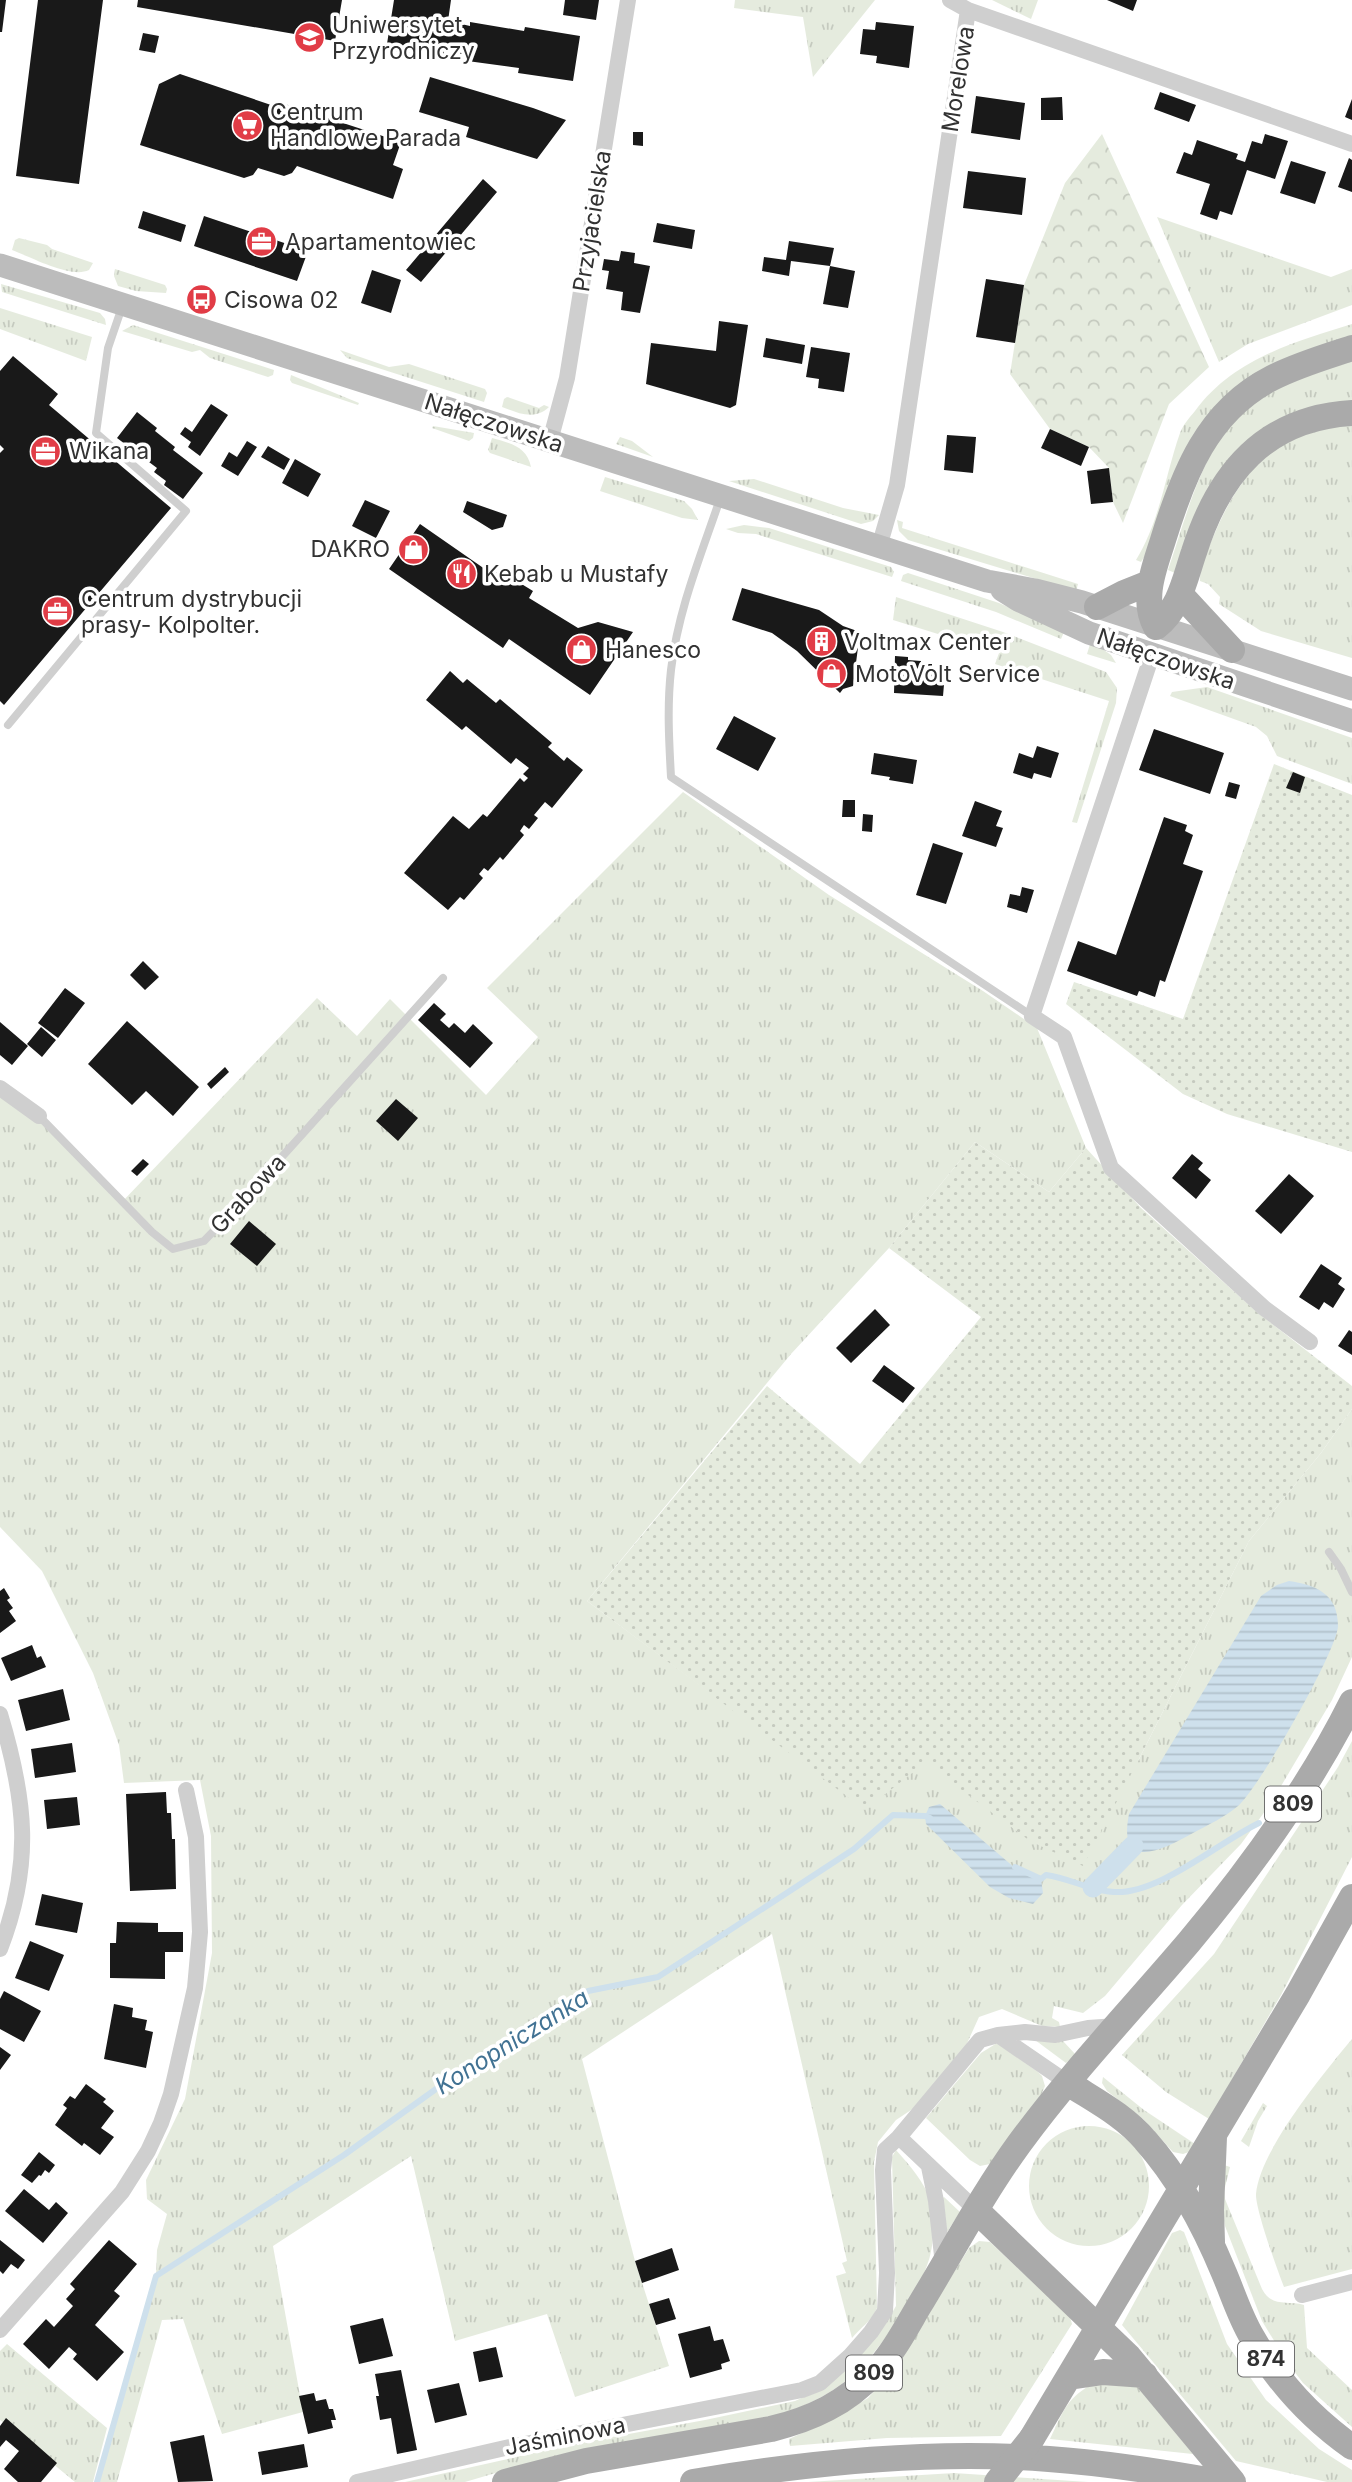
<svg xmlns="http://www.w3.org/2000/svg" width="1352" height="2482" font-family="Inter,sans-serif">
	<defs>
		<pattern id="grass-tufts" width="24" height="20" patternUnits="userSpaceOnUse" patternTransform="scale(1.75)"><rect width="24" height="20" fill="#e5ebde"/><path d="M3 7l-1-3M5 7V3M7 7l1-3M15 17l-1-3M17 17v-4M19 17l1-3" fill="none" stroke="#c5cabf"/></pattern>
		<pattern id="forest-crowns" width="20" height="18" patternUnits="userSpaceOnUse" patternTransform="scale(1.75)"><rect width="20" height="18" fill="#e5ebde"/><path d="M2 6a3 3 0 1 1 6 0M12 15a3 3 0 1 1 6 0" fill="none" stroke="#c5cabf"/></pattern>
		<pattern id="garden-dots" width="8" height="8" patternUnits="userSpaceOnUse" patternTransform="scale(1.75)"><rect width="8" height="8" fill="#e5ebde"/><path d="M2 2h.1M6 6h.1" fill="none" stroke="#c5cabf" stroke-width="1.8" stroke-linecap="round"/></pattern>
		<pattern id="water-rules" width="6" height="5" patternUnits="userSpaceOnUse" patternTransform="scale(1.75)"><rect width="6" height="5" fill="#cee0ec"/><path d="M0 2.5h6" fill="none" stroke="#b1c1cb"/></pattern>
	</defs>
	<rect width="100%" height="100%" fill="#fff"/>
	<path fill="url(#grass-tufts)" d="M735 0H875L813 77 803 17 734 8Z
		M992 0H1038L1031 19Z
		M1157 217 1331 277 1352 269V305L1248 344 1219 362Z
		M19 238 47 245 52 249 93 263 89 270C71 279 31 257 12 250L15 240Z
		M115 269 165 285 167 289 166 293 136 291 118 286 114 276Z
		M1 284 100 313 105 319 106 325 2 292Z
		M0 308 92 337 86 361 0 329Z
		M1352 324V337L1268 367 1141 562 1136 560C1160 521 1165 476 1180 433 1183 425 1189 418 1195 411 1233 359 1294 342 1352 324Z
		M133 325 274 370 273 375 268 377 210 358 200 350 192 352 122 331Z
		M340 350 389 367 409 364 485 389 487 393 484 402 347 358Z
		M1352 361V401L1318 405 1278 420 1175 573 1168 570C1186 518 1203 443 1248 407 1278 383 1317 373 1352 361Z
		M291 375 359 403 358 405 292 383 290 380Z
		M507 397 539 408 544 405 549 407C534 421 519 413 502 407L504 399Z
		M1352 424V658L1261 631 1219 604 1220 597 1208 584 1200 581C1199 566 1208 549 1214 535 1233 489 1263 443 1315 430 1327 427 1340 426 1352 424Z
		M433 426 474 433 473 438 469 441 432 428Z
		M620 437 632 441 653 457 616 444Z
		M492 438C509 443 527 446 531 467L490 453 488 450Z
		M605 477 684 501 692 509 698 520 682 518 600 491Z
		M754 479 843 508 879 515 873 521 861 524 729 481Z
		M897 520 903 522 902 528 1078 584 1076 591 908 540 899 531Z
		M744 525 769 528 891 567 894 572 892 577 756 534 738 533 726 529Z
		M908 573 999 603 1064 632 1061 639 996 612 901 581 903 575Z
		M896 597 1003 632 1106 672 1117 688 1116 703 1077 823 1072 822 1109 701 995 664 999 653 893 620Z
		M1091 641 1111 655 1116 663 1087 654Z
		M1207 687 1352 738V784L1277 756 1267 736 1256 727 1170 696 1172 692Z
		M683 792 829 895 983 991 1037 1028 1086 1148 1049 1192 975 1142 889 1248 791 1354 587 1601 839 1789 925 1762 1138 1761 1249 1541 1321 1453 1352 1409V1657L1332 1700 1271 1803 1241 1844 1182 1905 1105 1996 1083 2013 1054 2006 1052 2018 1059 2022 1060 2027 1042 2026 1002 2009 979 2017 964 2050 917 2106 896 2120 878 2142 874 2162 877 2308C871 2322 861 2327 852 2338L836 2276 846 2273 842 2263 847 2261 772 1934 582 2059 635 2261 669 2366 575 2397 547 2314 455 2341 411 2156 273 2246 303 2412 222 2434 183 2319 162 2320 117 2482H97L156 2276 157 2250 167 2214 147 2199 146 2180 185 2099 212 1953 211 1836 200 1780 124 1783 119 1745 93 1673 42 1571 0 1527V1088L39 1116 121 1203 317 998 357 1036 390 999 486 1095 538 1037 487 988Z
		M1352 1741V1857L1281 1995 1209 2119 1166 2092 1122 2055 1214 1954 1338 1767Z
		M1352 2039V2269L1284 2287C1278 2272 1255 2208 1256 2194 1260 2150 1323 2074 1352 2039Z
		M1035 2040 1063 2041 1076 2055 1066 2063Z
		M997 2043 1038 2072 1042 2076 1045 2086 1041 2095 990 2164 980 2166 970 2160 926 2118 981 2053Z
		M1103 2077 1144 2110 1195 2144 1189 2152 1183 2154 1173 2152 1143 2119 1107 2091 1102 2083Z
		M1263 2103 1267 2106 1258 2121 1249 2147 1241 2141Z
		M1029 2186a60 60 0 1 1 120 0a60 60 0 1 1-120 0Z
		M896 2150C910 2166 925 2182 931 2203 934 2219 934 2240 930 2256 921 2291 876 2358 847 2380 826 2397 802 2407 776 2416L523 2465 465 2482H405L574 2444 705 2420 795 2401 817 2391 884 2326 896 2306 892 2157Z
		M1224 2165 1230 2167 1224 2191 1225 2199 1262 2289C1272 2308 1287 2300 1304 2305L1307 2348 1352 2390V2427L1303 2383 1287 2362 1262 2321 1225 2226 1219 2194Z
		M944 2197 960 2212 947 2232 943 2198Z
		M1180 2230 1184 2232 1227 2344 1266 2400 1319 2449 1352 2470V2482H1327L1236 2461 1122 2325 1172 2233Z
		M979 2241 990 2242 1070 2317 1072 2324 1001 2436 887 2438 790 2446 789 2439 835 2418 868 2398 893 2370 969 2248Z
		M7 2344 107 2428 93 2482H75L0 2420V2351Z
		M1096 2382 1138 2387 1193 2454 1050 2439C1064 2410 1066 2398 1096 2382Z
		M954 2473 1088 2482H808Z"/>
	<path fill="url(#forest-crowns)" d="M1102 134 1209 367 1169 404 1123 523 1113 502 1109 468 1089 447 1050 429 1010 374 1024 285 1065 183Z"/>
	<path fill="url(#garden-dots)" d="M1274 764 1352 795V1152L1227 1114 1183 1094 1066 1004 1074 982 1183 1019Z
		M975 1142 1049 1192 1086 1148 1141 1208 1258 1313 1352 1386V1409L1321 1453 1249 1541 1138 1761 1083 1866 1030 1841 925 1763 865 1810 587 1601 767 1386 860 1464 981 1317 889 1248Z"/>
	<path fill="url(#water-rules)" d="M1289 1581C1315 1585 1338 1593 1338 1626 1337 1651 1259 1788 1238 1806 1225 1817 1208 1825 1193 1833 1164 1849 1117 1874 1129 1814L1261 1596 1277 1585Z
		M940 1804 1015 1868 1041 1879 1043 1893 1033 1904 1009 1898 990 1887 926 1824 925 1816 929 1807Z"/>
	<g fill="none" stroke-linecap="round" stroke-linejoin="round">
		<path stroke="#cee0ec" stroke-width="6" d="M1015 1867 1041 1879 1046 1875C1069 1878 1091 1891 1114 1892 1158 1895 1219 1842 1259 1823
			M97 2482 156 2276 344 2155 482 2056 588 1991 658 1977 854 1849 893 1815 925 1816 930 1818"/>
		<path stroke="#cee0ec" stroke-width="21" d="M1093 1887 1133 1846"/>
	</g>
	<path fill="#191919" d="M0 0H6L2 32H0Z
		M38 0H103L79 184 16 176Z
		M138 0H342L335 41 137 7Z
		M394 0H451L448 21 470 26V22L524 31 525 27 580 36 573 81 518 73 519 68 386 50Z
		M565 0H599L596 20 563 15Z
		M1107 0H1137L1133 11Z
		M876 22 914 26 909 68 876 63 877 56 860 54 863 29 875 30Z
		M143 33 159 36 155 53 139 50Z
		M180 74 277 107 279 102 401 142 393 165 403 169 393 199 297 166 292 173 284 176 258 168 253 175 244 178 140 145 159 84Z
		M430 77 533 108 566 120 537 159 466 137 469 127 419 112Z
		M1160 92 1196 105 1189 122 1154 109Z
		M976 96 1025 103 1020 140 971 133Z
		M1062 97 1063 120H1041V98Z
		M1352 99V120L1345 117Z
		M633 132H643V146L633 145Z
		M1265 134 1288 141 1275 179 1247 170 1232 215 1220 211 1217 220 1200 214 1210 184 1176 173 1184 152 1192 155 1197 140 1238 154 1236 159 1245 162 1252 141 1262 144Z
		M1349 158 1352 160V192L1338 187Z
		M1291 161 1326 172 1315 204 1280 193Z
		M968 171 1026 178 1022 215 963 208Z
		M483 179 497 192 421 282 406 270Z
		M143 211 186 225 181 242 138 228Z
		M204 216 308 251 297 281 194 246Z
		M657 223 695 230 692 249 653 242Z
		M789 241 834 248 830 266 791 261 789 276 762 271 764 257 786 260Z
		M621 251 635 253 634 263 650 266 640 313 621 310 623 292 606 289 609 271 602 270 604 259 619 261Z
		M830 266 855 271 848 308 823 304Z
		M372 270 401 280 391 313 361 303Z
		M986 279 1024 285 1015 343 976 337Z
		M719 321 748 325 736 405 730 408 646 384 651 343 716 351Z
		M766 338 805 345 802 364 763 357Z
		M811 347 850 353 844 392 818 388 819 379 806 377Z
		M13 356 58 394 49 405 171 508 4 705 0 701V453L4 449 0 445V371Z
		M211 404 228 415 200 456 188 447 191 442 180 434 185 427 192 432Z
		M137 412 157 428 155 431 175 447 173 450 203 473 183 499 164 485 166 481 154 472 157 468 117 438Z
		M1050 429 1089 447 1081 466 1041 448Z
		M947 435 976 437 973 473 944 470Z
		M247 441 257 447 238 476 221 466 229 452 237 457Z
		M268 446 290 459 284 470 261 457Z
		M295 459 321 474 308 497 282 483Z
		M1109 468 1113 502 1091 504 1087 471Z
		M365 500 390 511 376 538 352 526Z
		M467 501 507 515 503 527 492 530 463 512Z
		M420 524 492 574 497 569 533 591 529 598 578 628 598 622 633 632 590 695 509 639 503 648 389 569Z
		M742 588 819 610 843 626 860 632 853 686 843 689 840 693 797 651 772 633 732 620Z
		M895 656 908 657V660L921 661V664H932V673H945L943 696 894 693Z
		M450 671 463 683 467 679 496 703 500 699 552 743 548 747 564 761 567 757 583 770 552 808 545 802 534 815 538 818 529 829 524 825 520 831 524 835 503 860 500 857 488 871 484 868 479 874 483 878 464 900 460 897 448 910 404 873 453 816 469 829 483 814 487 817 520 778 524 782 528 778 523 774 529 768 516 758 511 764 466 726 462 730 426 700Z
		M734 716 776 738 758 771 716 749Z
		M1154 729 1224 753 1210 794 1139 770Z
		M1037 746 1059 753 1051 778 1034 773 1032 779 1013 773 1019 753 1033 758Z
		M874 753 917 760 913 784 889 780 890 777 871 774Z
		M1293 772 1305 777 1300 793 1286 788Z
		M1229 782 1240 785 1236 799 1225 796Z
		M843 800H855V817H842Z
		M975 801 1002 811 996 826 1003 828 996 847 962 836Z
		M863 814 873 815 872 832 862 831Z
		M1164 817 1187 825 1185 831 1193 835 1183 864 1203 871 1165 982 1160 980 1155 997 1139 991 1137 996 1067 971 1078 941 1116 955Z
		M933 843 963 853 946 904 916 895Z
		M1022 887 1034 890 1027 913 1007 907 1010 894 1020 896Z
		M143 961 159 977 145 990 130 975Z
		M65 988 85 1003 58 1038 38 1023Z
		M434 1003 446 1014 440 1020 449 1028 454 1023 465 1033 473 1024 493 1043 470 1068 418 1020Z
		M127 1021 199 1087 173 1116 146 1091 132 1105 88 1064Z
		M0 1022 28 1046 12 1065 0 1055Z
		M41 1027 56 1040 42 1057 27 1044Z
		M225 1067 229 1072 211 1089 207 1084Z
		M396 1099 418 1118 398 1141 376 1121Z
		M1192 1154 1203 1163 1198 1169 1211 1180 1196 1199 1172 1178Z
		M143 1159 149 1164 137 1176 131 1171Z
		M1289 1174 1314 1196 1281 1234 1255 1211Z
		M249 1221 276 1244 257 1266 230 1244Z
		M1321 1264 1342 1278 1338 1284 1345 1289 1333 1308 1324 1302 1319 1310 1299 1297Z
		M875 1309 890 1325 851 1363 836 1348Z
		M1349 1330 1352 1332V1355L1338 1346Z
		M884 1365 915 1388 903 1403 872 1381Z
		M4 1588 10 1598 7 1600 13 1608 9 1611 16 1621 0 1633V1591Z
		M32 1645 37 1658 41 1656 46 1667 11 1681 1 1658Z
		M63 1689 70 1720 26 1731 18 1700Z
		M72 1743 76 1772 35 1778 31 1749Z
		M166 1792 167 1813H171L172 1839H175L176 1889 130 1891 126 1794Z
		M77 1797 80 1825 47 1829 44 1800Z
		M42 1894 83 1903 77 1933 35 1925Z
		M117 1922 158 1923V1932H183V1952H165V1979L110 1978V1943H116Z
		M30 1941 64 1955 49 1991 15 1978Z
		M4 1991 41 2011 24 2042 0 2029V1999Z
		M114 2004 133 2008 132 2017 147 2020 145 2030 153 2032 146 2068 104 2059Z
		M0 2047 11 2055 0 2070Z
		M86 2084 106 2099 103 2102 114 2111 101 2128 114 2137 100 2155 84 2143 82 2146 55 2125 67 2108 63 2105 70 2096 75 2099Z
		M39 2152 55 2165 49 2173 45 2170 41 2176 39 2175 32 2183 21 2175Z
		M24 2189 49 2210 56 2202 68 2213 43 2243 5 2211Z
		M0 2240 25 2260 18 2269 11 2264 3 2274 0 2271Z
		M109 2240 137 2264 114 2291 120 2296 95 2325 124 2352 97 2381 73 2359 77 2354 69 2347 49 2369 23 2344 46 2319 54 2327 73 2306 66 2299 75 2289 70 2284Z
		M672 2248 679 2270 642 2283 635 2261Z
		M669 2298 676 2319 656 2325 649 2304Z
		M383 2318 393 2356 359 2364 350 2326Z
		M710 2326 714 2341 723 2339 730 2361 721 2364 722 2369 690 2378 678 2334Z
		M496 2347 503 2377 479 2382 473 2352Z
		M401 2370 417 2450 397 2454 391 2418 380 2420 376 2396H379L375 2374Z
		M459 2383 467 2415 435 2423 427 2390Z
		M314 2393 316 2401 326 2399 329 2409H333L336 2420H331L333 2428 308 2434 299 2396Z
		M6 2418 57 2463 41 2482H18L4 2469 19 2451 6 2440 0 2447V2426Z
		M204 2435 213 2481 178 2482 170 2442Z
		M304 2444 308 2467 262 2475 258 2452Z"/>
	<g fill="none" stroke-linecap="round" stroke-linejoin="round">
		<path stroke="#cfcfcf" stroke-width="8" d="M720 499C701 555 678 610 671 670 667 706 669 741 671 777L1032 1016
			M8 725 186 511 96 433 108 348 122 307
			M39 1116 152 1232 173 1249 204 1241 234 1210 443 978
			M1329 1552 1341 1569 1352 1592"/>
		<path stroke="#cfcfcf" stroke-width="16" d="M950 0 968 10
			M550 441 567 378 628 0
			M879 547 897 485 968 10 1352 144
			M1152 655 1032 1016 1064 1037 1111 1168 1264 1308 1310 1342
			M0 1088 39 1116
			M0 1714C26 1800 33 1864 0 1949
			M998 2035 1068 2083
			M929 2167 936 2201 943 2265
			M977 2211 899 2137 980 2040 998 2035 1025 2032 1055 2035 1088 2028 1117 2026
			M1302 2295 1352 2282
			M0 2330 122 2192 148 2151 161 2123 171 2094 195 1988 200 1932 196 1837 186 1790
			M357 2482 505 2448 802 2390 820 2383 850 2356 871 2332 885 2311 887 2273 883 2170 885 2150 899 2137"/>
		<path stroke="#bcbcbc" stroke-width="23" d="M0 265 987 581 1035 590 1082 602 1352 689
			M1002 590 1018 600 1089 633 1352 721"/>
		<path stroke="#aaa" stroke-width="26" d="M1352 348C1325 357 1297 365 1272 378 1207 411 1183 475 1163 540 1154 569 1141 599 1156 627 1180 609 1185 578 1194 552 1219 473 1265 418 1352 413
			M1181 595 1232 650
			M1097 607 1124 593 1149 583
			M1068 2083C1094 2100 1124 2115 1145 2140 1178 2177 1205 2227 1224 2273 1233 2294 1240 2317 1252 2337 1277 2381 1311 2418 1352 2447
			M977 2211 1129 2357 1233 2482
			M1212 2242 1211 2210 1214 2137
			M1069 2377 1103 2372 1145 2375
			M1032 2438 1298 1994 1352 1897
			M505 2482 586 2461 771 2429C812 2419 846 2403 875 2372 893 2353 906 2328 919 2306 952 2252 982 2195 1019 2144 1071 2073 1132 2009 1189 1942 1251 1868 1309 1788 1352 1702
			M693 2482C805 2463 936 2450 1049 2459 1106 2463 1163 2472 1218 2482"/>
		<path stroke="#aaa" stroke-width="26" d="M997 2482 1032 2438"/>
	</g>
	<defs>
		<symbol id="university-disc" viewBox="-11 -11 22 22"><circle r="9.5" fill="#e13c46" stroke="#fff"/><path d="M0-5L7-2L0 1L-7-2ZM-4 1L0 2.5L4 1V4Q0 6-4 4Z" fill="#fff"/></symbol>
		<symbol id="supermarket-disc" viewBox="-11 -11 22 22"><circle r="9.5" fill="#e13c46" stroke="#fff"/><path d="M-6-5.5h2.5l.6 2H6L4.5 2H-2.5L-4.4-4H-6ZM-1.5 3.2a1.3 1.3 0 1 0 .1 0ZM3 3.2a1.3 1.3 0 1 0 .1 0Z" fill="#fff"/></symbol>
		<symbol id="office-disc" viewBox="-11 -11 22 22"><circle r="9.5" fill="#e13c46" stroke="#fff"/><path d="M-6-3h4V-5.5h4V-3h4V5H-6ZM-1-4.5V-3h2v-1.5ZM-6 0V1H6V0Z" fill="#fff"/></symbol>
		<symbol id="bus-disc" viewBox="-11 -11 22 22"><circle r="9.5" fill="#e13c46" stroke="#fff"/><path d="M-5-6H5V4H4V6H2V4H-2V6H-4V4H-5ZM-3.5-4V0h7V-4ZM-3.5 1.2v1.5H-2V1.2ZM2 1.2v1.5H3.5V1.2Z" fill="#fff"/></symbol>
		<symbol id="shop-disc" viewBox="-11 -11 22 22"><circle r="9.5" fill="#e13c46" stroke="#fff"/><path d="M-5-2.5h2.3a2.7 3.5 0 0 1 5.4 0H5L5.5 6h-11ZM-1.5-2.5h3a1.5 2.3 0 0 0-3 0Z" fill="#fff"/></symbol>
		<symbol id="restaurant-disc" viewBox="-11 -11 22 22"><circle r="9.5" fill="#e13c46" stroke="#fff"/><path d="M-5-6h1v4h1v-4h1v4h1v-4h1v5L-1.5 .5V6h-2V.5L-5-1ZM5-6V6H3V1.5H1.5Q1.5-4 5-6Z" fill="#fff"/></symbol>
		<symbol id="building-disc" viewBox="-11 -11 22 22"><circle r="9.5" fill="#e13c46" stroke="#fff"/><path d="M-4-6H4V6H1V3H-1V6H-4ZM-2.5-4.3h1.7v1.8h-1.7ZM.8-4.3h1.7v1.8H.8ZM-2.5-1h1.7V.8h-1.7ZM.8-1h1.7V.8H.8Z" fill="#fff"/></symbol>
	</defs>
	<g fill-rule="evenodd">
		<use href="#university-disc" x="292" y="20" width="35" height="35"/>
		<use href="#supermarket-disc" x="230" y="108" width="35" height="35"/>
		<use href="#office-disc" x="244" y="224" width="35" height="35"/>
		<use href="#bus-disc" x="184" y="282" width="35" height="35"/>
		<use href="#office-disc" x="28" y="434" width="35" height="35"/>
		<use href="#shop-disc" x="396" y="532" width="35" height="35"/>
		<use href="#restaurant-disc" x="444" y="556" width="35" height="35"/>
		<use href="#office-disc" x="40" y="594" width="35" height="35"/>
		<use href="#building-disc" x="804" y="624" width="35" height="35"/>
		<use href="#shop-disc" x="564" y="632" width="35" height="35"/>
		<use href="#shop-disc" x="814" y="656" width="35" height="35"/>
	</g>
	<g text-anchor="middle" stroke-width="7" stroke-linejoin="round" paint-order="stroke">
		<g fill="#fff" stroke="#707070" stroke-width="2">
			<rect x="1265" y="1786.5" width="56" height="35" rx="5"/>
			<rect x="1238" y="2341.5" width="56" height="35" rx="5"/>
			<rect x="846" y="2355.5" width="56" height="35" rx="5"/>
		</g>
		<g font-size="21" font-weight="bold" fill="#323232">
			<text x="1293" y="1811">809</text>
			<text x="1266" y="2366">874</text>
			<text x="874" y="2380">809</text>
		</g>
		<g font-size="23" fill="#323232" stroke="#fff" text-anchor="start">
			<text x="332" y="33">Uniwersytet<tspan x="332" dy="26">Przyrodniczy</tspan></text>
			<text x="270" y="120">Centrum<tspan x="270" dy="26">Handlowe Parada</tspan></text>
			<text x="285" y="250">Apartamentowiec</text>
			<text x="224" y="308">Cisowa 02</text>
			<text x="69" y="459">Wikana</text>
			<text x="390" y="557" text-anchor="end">DAKRO</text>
			<text x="484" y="582">Kebab u Mustafy</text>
			<text x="81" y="607">Centrum dystrybucji<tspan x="81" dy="26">prasy- Kolpolter.</tspan></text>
			<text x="844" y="650">Voltmax Center</text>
			<text x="605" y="658">Hanesco</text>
			<text x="855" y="682">MotoVolt Service</text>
		</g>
		<g font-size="23" fill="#323232" stroke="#fff">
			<text transform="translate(958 79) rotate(-81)" y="8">Morelowa</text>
			<text transform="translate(592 221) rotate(-81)" y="8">Przyjacielska</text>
			<text transform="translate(494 423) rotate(18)" y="8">Nałęczowska</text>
			<text transform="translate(1166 659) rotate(19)" y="8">Nałęczowska</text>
			<text transform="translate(248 1194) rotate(-47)" y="8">Grabowa</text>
			<text transform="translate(565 2436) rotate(-11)" y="8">Jaśminowa</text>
		</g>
		<g font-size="24" font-style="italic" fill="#417293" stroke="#fff">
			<text transform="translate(512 2042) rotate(-32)" y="8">Konopniczanka</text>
		</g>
	</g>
</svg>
